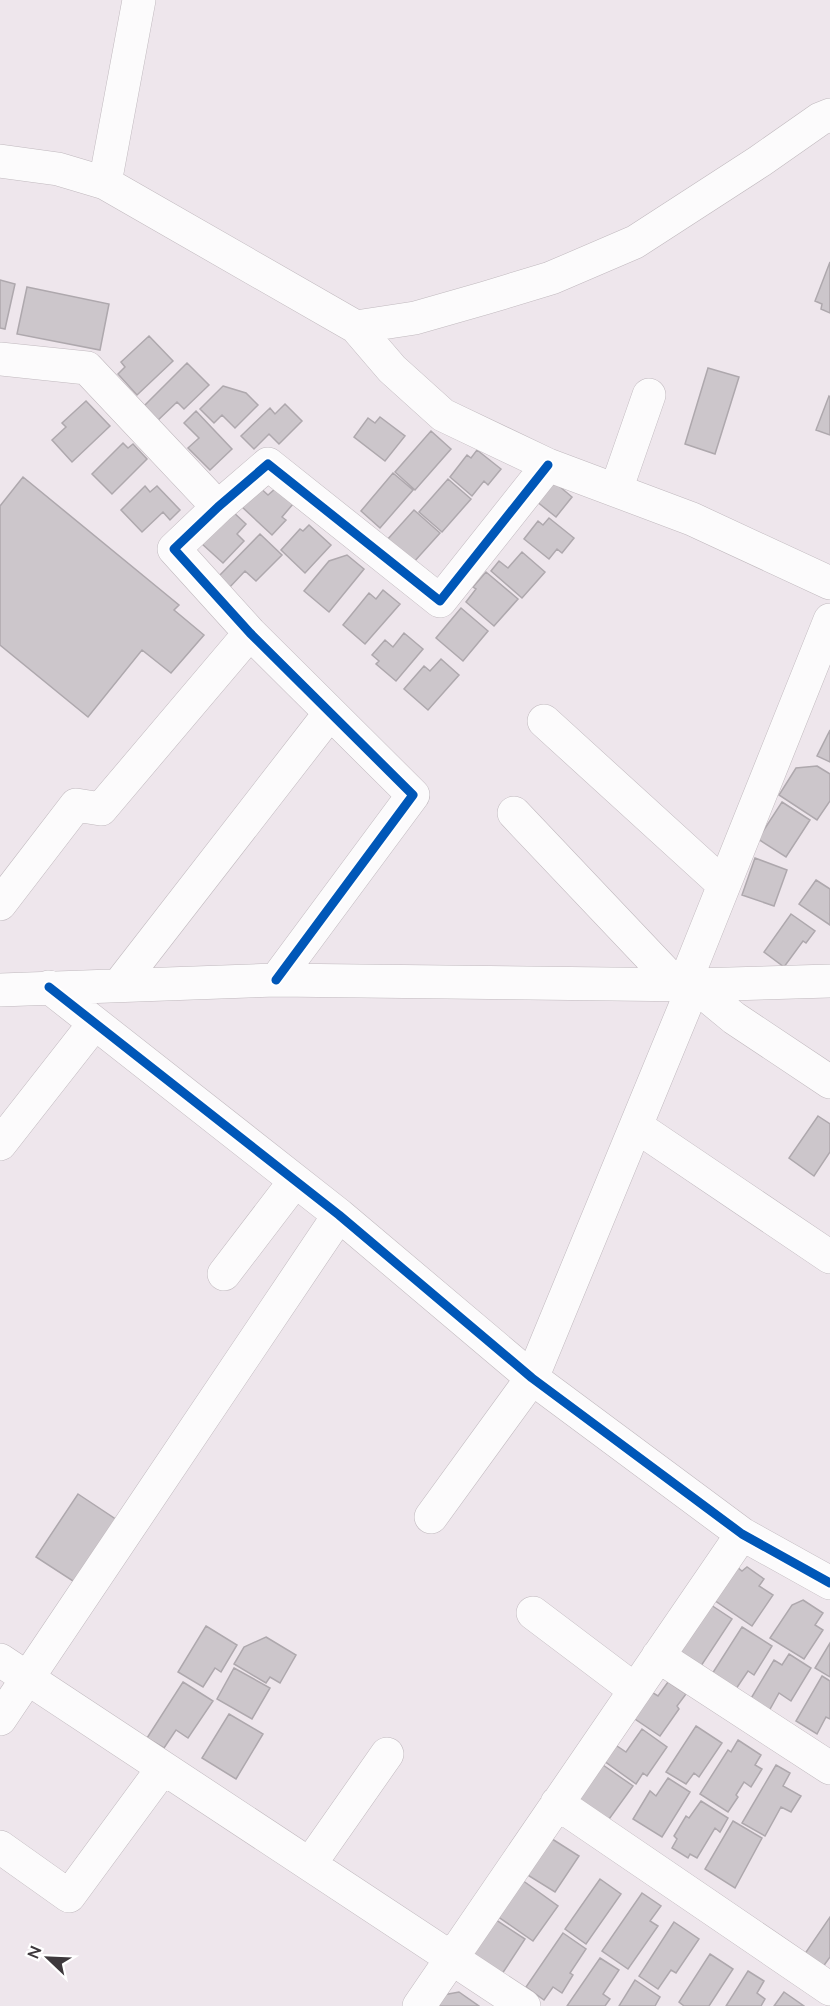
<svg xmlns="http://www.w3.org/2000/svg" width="830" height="2006" font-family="Mulish,sans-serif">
	<rect width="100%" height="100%" fill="#eee6ec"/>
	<path fill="#ccc6cb" stroke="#aea8ad" stroke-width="1.5" d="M830 262V313L821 309 822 304 815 301Z
		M0 280 15 284 5 329 0 328Z
		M27 287 109 304 100 350 17 334Z
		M149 336 173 361 137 395 118 374 125 367 121 362Z
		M187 363 209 385 184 409 177 402 155 423 141 409Z
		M708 368 739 377 715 454 685 444Z
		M223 386 246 393 258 405 235 428 222 415 214 423 200 409Z
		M829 396 830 397V435L816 430Z
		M86 401 110 426 72 462 52 440 66 427 62 423Z
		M285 404 302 421 279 444 269 434 254 449 241 436 270 408 275 414Z
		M196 411 232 449 210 470 188 448 199 438 184 423Z
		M380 417 405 436 385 461 354 437 368 418 375 423Z
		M431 431 451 449 415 490 395 472Z
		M123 443 128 448 133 444 147 459 112 494 92 474Z
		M477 450 501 469 488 485 484 481 472 496 450 477 467 455 471 458Z
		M393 473 413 490 380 528 361 511Z
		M23 477 179 605 174 610 204 635 171 673 142 650 88 717 0 645V506Z
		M448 479 471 499 442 532 419 512Z
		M553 481 572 497 556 517 536 501Z
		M145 486 150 492 157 486 180 510 170 520 163 512 142 532 121 510Z
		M258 486 268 495 276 488 293 504 282 517 286 520 272 535 241 506Z
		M414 510 440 533 413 563 387 540Z
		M232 511 246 524 237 534 244 541 223 563 201 543Z
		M549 518 574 538 562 553 557 549 549 559 524 539 538 521 543 525Z
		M309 525 331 545 305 573 281 550 300 529 303 531Z
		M260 534 282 555 256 581 245 571 229 588 218 577Z
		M522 552 545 572 522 598 491 571 499 561 508 568Z
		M347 555 364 569 329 612 304 591 329 561Z
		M486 572 518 599 494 626 466 602 476 589 473 587Z
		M383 590 400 604 365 644 343 625 369 593 376 599Z
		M461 608 488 631 463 661 436 638Z
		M404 633 423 649 396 681 376 664 379 661 372 655 385 640 393 647Z
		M441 659 459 675 428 710 404 689 424 666 430 671Z
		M830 730V762L817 756Z
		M817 766 830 774V801L817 820 779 795 796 768Z
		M782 802 810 820 786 857 758 839Z
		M755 858 787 870 774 906 742 895Z
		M816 880 830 889V925L799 904Z
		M791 914 815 931 806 943 803 941 784 967 764 952Z
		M818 1116 830 1124V1152L814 1176 789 1158Z
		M78 1494 117 1520 76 1583 36 1557Z
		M737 1567 742 1571 747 1567 764 1579 759 1586 773 1595 752 1626 714 1600Z
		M803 1600 823 1613 815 1625 823 1630 804 1659 770 1638 792 1605Z
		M708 1603 732 1619 701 1666 672 1646Z
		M206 1626 237 1645 221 1672 215 1668 203 1687 178 1672Z
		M742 1627 772 1646 754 1675 748 1671 736 1689 712 1674Z
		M266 1637 296 1655 280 1683 270 1677 266 1683 234 1664 244 1647Z
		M830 1643V1677L815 1668Z
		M789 1654 811 1668 791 1701 779 1693 769 1711 750 1700 774 1660 782 1665Z
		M234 1668 270 1688 252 1719 217 1699Z
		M822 1676 830 1681V1719L826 1717 817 1734 796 1721Z
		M183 1682 213 1701 188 1738 176 1730 164 1748 147 1738Z
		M668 1682 686 1694 677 1706 679 1709 660 1736 632 1717 650 1691 658 1696Z
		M229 1714 263 1734 236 1779 202 1758Z
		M696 1726 722 1743 699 1777 694 1773 686 1784 666 1772Z
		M642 1729 667 1747 647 1776 643 1773 636 1784 600 1758 611 1742 626 1752Z
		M738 1740 761 1755 755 1765 762 1769 751 1787 744 1782 736 1795 738 1797 728 1812 700 1794 728 1750 731 1752Z
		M603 1765 633 1786 607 1822 578 1800Z
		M776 1765 790 1773 783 1786 801 1796 791 1812 781 1807 765 1836 742 1823Z
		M668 1778 690 1792 662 1837 633 1819 650 1791 656 1796Z
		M701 1801 728 1818 720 1832 715 1828 697 1858 690 1854 688 1858 672 1848 677 1839 674 1836 686 1816 689 1818Z
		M733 1821 762 1838 735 1888 705 1869Z
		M549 1837 579 1856 555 1892 526 1874Z
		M600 1879 621 1894 586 1944 565 1929Z
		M522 1880 558 1906 533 1941 497 1916Z
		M642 1893 661 1906 650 1921 658 1926 628 1969 602 1951Z
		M490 1916 525 1939 500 1977 465 1952Z
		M830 1917V1957L820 1971 802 1958Z
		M674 1922 699 1939 676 1973 671 1970 658 1989 639 1976Z
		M563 1933 586 1949 570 1973 573 1975 562 1993 553 1987 544 2000 526 1987Z
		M710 1954 733 1969 709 2006H684L679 2002Z
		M600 1958 619 1970 603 1994 610 1999 605 2006H567Z
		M748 1971 764 1981 757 1993 765 1999 761 2006H726Z
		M635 1980 660 1997 655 2006H619Z
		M459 1992 479 2006H435L443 1995Z
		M784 1992 804 2006H774Z"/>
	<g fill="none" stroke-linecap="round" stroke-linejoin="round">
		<defs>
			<path id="minor" d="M0 161 58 169 105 183 356 327 392 369 443 415 548 465 692 519 830 583
				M105 183 139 0
				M356 327 415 318 485 298 551 278 635 242 760 161 820 119 830 115
				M0 359 87 368 218 507
				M616 490 649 395
				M544 721 724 885
				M514 813 677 985
				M0 904 76 805 101 809 250 633
				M276 980 413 795 250 633 174 549 218 507 268 464 440 601 548 465
				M119 985 330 713
				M684 985 830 620
				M694 985 734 1018 830 1082
				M49 987 339 1215 532 1378 742 1534 830 1583
				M0 990 276 980 694 985 830 981
				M636 1126 830 1257
				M0 1144 94 1024
				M224 1274 295 1181
				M431 1517 532 1378 694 985
				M533 1613 635 1690
				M658 1656 830 1768
				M0 1660 524 2006
				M0 1719 339 1215
				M557 1803 830 1989
				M0 1847 69 1896 163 1768
				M310 1864 387 1754
				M419 2006 742 1534"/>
		</defs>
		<use href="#minor" stroke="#c0b9be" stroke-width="34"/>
		<use href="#minor" stroke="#fcfbfc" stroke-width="33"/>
		<defs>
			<path id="cycleway" d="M276 980 413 795 250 633 174 549 218 507 268 464 440 601 548 465
				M49 987 339 1215 532 1378 742 1534 830 1583"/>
		</defs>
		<use href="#cycleway" stroke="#fff" stroke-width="13"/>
		<use href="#cycleway" stroke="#0057b8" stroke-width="9"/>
	</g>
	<g transform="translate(48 1958) rotate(293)" stroke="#ffffff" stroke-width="4.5" paint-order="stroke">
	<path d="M0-4.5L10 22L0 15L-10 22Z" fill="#3d383c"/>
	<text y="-9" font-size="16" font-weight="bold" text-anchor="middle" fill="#3d383c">N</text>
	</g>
</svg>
